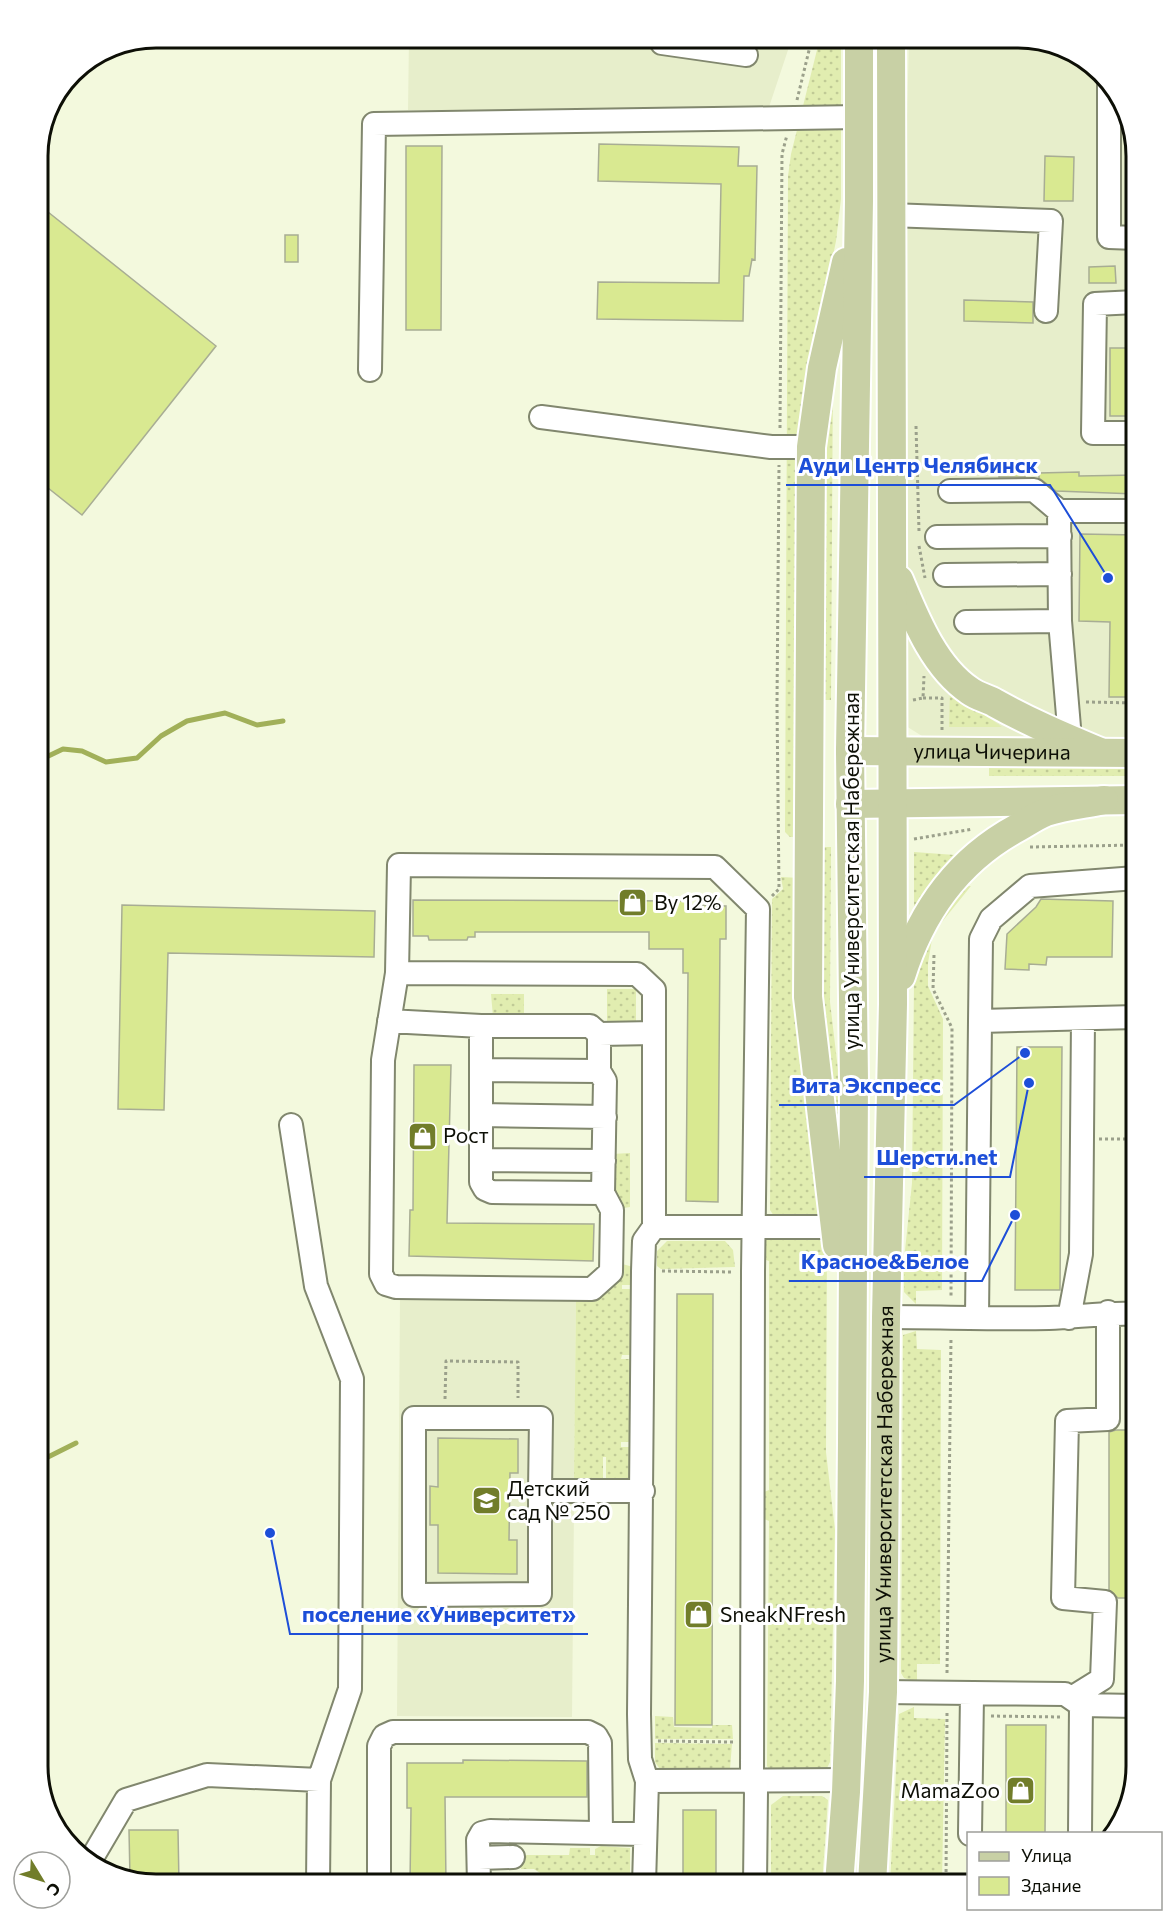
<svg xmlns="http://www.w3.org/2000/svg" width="1174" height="1922" font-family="Commissioner,sans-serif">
	<defs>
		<pattern id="grass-dots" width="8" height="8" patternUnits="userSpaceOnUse" patternTransform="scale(1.5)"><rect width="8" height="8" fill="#e1edb0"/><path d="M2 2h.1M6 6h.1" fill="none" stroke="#c0ca96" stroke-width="1.8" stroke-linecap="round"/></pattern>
	</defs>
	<rect width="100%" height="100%" fill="#f3f9dd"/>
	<path fill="#e7eecb" d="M409 38H792L768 110 575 108 520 111 408 110Z
		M909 38H1026L1084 58 1124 103 1136 156V738L922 736 898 721 892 708Z
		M400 1297 576 1298 572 1717 397 1716Z"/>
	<path fill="url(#grass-dots)" d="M820 38H841V199L836 241 818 330 800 837H790L785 832 788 176 791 154Z
		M833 369 831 700H819L820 445Z
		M950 685 977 709 1002 727H949Z
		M989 767H1136V776H989Z
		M818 847H831L830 1002 839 1078 838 1176 817 1000Z
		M914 852 955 855 914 908Z
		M781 877 800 878 820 1213 817 1216H774L770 1210 772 899 783 889Z
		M971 886 933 933 928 963V986L943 1019 942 1290 916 1291V1304L904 1292V1260L912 1183 914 981 929 936 964 887Z
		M607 989H636V1022L607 1026Z
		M491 994H524V1018L493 1017Z
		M630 1153V1207L624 1208 612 1191V1154Z
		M767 1237 817 1238 827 1244 826 1452 835 1530 830 1762 826 1770 770 1771 767 1766 769 1521 760 1517 764 1492 769 1490V1261L761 1258 763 1240Z
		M667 1241H725L733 1250 735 1267 661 1269 657 1266V1251Z
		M619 1263 633 1267 635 1285H622V1289H634V1355H622L621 1359H634V1442H621V1447H634L631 1479H606V1457H603V1479H574L576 1296H595L618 1281Z
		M916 1331 917 1349 941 1350 940 1664H917V1682L904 1678 901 1673 903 1335Z
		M914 1707V1718L945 1719 942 1884H890L899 1714Z
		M655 1716 673 1717 674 1727 712 1728V1725H732L733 1739H655Z
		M655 1743 732 1744 730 1769 662 1772 655 1762Z
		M783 1796H822L828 1800 822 1884H771V1805Z
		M601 1846 630 1848V1884H542L549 1879 534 1869H521V1855H569L570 1848H590V1855H595V1849Z"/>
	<path fill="#a1b059" d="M38 1653 45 1723 41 1782 38 1766Z"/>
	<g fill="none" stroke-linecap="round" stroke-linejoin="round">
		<path stroke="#a1b059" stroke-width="5" d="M38 761 63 749 82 751 106 762 137 758 161 736 187 721 225 713 257 725 283 721
			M38 1462 76 1443"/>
	</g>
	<path fill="#d9e991" stroke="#a8ad94" stroke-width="1.5" d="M599 144 739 147 738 166H757L755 260 752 259 749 276H744L743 321 597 319 598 282 719 283 721 184 598 181Z
		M406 146H442L441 330H406Z
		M1045 156 1074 157 1073 201H1044Z
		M38 204 216 346 82 515 38 480Z
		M285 235H298V262H285Z
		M1115 266 1116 283H1089V267Z
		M964 300 1033 302V323L964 321Z
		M1110 348H1137V416H1110Z
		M999 466H1025V477H999Z
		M1079 472V476L1136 475V494L1056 491 1039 478V473Z
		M1080 534 1137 535V697H1109L1110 622 1079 621Z
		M1041 899 1113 901 1112 957H1047L1046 965 1029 964V970L1005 969 1007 934 1036 907Z
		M413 900 689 901V905L726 906V939H720L718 1202 686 1201 688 973H683V949H649V932H475V937H468L467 940H429L428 936H413Z
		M122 905 375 911 374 957 168 953 164 1110 118 1109Z
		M1017 1047H1062L1060 1290H1015Z
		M414 1065H451L447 1223 594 1224 593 1261 409 1256 410 1210H413Z
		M677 1294H713L712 1725H675Z
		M1116 1430H1136V1598H1118L1109 1590V1432Z
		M438 1438 518 1439V1473H510L509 1540H517V1574L438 1573V1525H430V1486L438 1487Z
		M1006 1725H1046L1045 1833H1006Z
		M463 1760 587 1761V1797H445L446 1884H410L411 1808H407V1763H463Z
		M683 1810H716V1884H683Z
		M129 1830H178L179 1884H148L130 1878Z"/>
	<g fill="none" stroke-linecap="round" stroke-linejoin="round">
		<defs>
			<path id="minor" d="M659 38 662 43 746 55
				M1109 86V237L1136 238
				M890 215 1051 221 1046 311
				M370 370 374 124 859 117
				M541 417 771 447H811
				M1136 433H1093L1095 304 1136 302
				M950 491 1034 490 1059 511
				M937 537 1060 536
				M945 575 1060 574
				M966 622 1060 621
				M1070 739 1060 621 1059 511H1136
				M397 973 383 1060 381 1274 386 1284 396 1287 592 1289 611 1272 612 1210 603 1193 605 1081 599 1071V1034L590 1026H481
				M389 1021 481 1026V1182L485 1189 492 1192 603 1193
				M980 1021 981 939 991 919 1030 886 1136 878
				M599 1034 654 1033
				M481 1070 599 1071
				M481 1115 605 1117
				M291 1125 316 1286 352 1379 350 1689 319 1780 318 1884
				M481 1160 604 1161
				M654 1227H836
				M886 1317C940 1317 994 1319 1049 1318 1078 1317 1107 1312 1136 1314
				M977 1318 980 1021 1136 1017
				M1069 1318 1081 1254 1083 1019
				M540 1491V1594L414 1595V1418H541L540 1491H643
				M883 1692 1065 1694 1081 1705 1080 1834
				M1073 1697 1102 1679 1105 1602 1063 1598 1067 1421 1108 1419V1312
				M1081 1705 1136 1706
				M647 1781 847 1780
				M970 1834 972 1695
				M479 1858 513 1857
				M89 1863 126 1800 207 1775 319 1780
				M379 1884V1746L384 1736 393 1732H588L596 1736 600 1743 601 1833
				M479 1884 478 1840 482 1833 490 1831 644 1834
				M644 1884 647 1781 640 1759 639 1714 643 1271 644 1241 654 1227V990L637 974 397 973 399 865 715 867 758 909 753 1272 752 1781 756 1791 755 1884"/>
			<g id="major">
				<path d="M899 580C915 618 934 667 970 691 978 697 987 698 995 703 1031 723 1062 736 1100 752"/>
				<path id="s1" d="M850 751 1136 753"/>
				<path d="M850 804 1136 800"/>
				<path d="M901 976C921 912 958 860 1017 828 1026 823 1036 816 1046 812 1064 806 1085 804 1104 800"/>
				<path d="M837 1245 808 997 811 447 822 368 846 262"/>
				<path d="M839 1884 846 1792 850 1681 852 1442 854 1082 850 751 859 201V38"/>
				<path id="s2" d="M872 1884 883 1692 886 1317 893 1004 891 38"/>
			</g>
		</defs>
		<use href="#minor" stroke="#81876e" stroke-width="26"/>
		<use href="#major" stroke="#fff" stroke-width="32"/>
		<path stroke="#9ba08b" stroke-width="3" stroke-dasharray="3 3" stroke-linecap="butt" d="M797 100 812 38
			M916 426 919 531
			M780 428 782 154 787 135
			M919 546 925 578
			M923 698H942V731
			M913 700 923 698 924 676
			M1086 702 1136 703
			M914 839 973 829
			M1030 847 1136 845
			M772 896 779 889 777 704 779 465
			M934 955 933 989 952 1028 951 1298
			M1099 1139H1136
			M662 1271 733 1272
			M445 1399 446 1361 518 1362V1398
			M947 1673 951 1337
			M991 1716 1062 1717
			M658 1741 733 1742
			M946 1884 947 1712"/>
		<use href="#minor" stroke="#fff" stroke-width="22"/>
		<use href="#major" stroke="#c8d0a5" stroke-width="28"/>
	</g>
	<defs>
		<symbol id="shop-square" viewBox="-11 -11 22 22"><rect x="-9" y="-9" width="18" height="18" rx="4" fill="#717d2a" stroke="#fff"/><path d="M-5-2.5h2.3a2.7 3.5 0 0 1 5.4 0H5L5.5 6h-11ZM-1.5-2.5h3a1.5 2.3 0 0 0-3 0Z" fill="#fff"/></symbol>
		<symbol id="school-square" viewBox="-11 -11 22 22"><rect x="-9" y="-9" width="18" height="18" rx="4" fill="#717d2a" stroke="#fff"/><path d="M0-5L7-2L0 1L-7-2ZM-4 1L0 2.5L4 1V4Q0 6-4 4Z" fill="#fff"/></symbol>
	</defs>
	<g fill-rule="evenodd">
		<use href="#shop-square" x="616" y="886" width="33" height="33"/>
		<use href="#shop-square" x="406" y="1120" width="33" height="33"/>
		<use href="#school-square" x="470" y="1484" width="33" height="33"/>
		<use href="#shop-square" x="682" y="1598" width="33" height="33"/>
		<use href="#shop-square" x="1004" y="1774" width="33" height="33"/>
	</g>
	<g text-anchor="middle" stroke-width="6" stroke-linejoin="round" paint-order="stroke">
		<g font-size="21" fill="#0d0f06" stroke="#fff">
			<text dy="7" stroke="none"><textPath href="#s1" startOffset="142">улица Чичерина</textPath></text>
			<text transform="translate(852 871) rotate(-90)" y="7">улица Университетская Набережная</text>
			<text dy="7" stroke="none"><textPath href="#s2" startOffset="400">улица Университетская Набережная</textPath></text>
		</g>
		<g font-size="21" fill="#0d0f06" stroke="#fff" text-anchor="start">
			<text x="654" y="910">Ву 12%</text>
			<text x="443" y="1143">Рост</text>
			<text x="507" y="1496">Детский<tspan x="507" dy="24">сад № 250</tspan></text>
			<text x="720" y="1622">SneakNFresh</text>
			<text x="1000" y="1798" text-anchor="end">MamaZoo</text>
		</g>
	</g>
	<path d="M0 0H1174V1922H0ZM156 48H1018A108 108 0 0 1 1126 156V1766A108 108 0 0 1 1018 1874H156A108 108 0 0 1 48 1766V156A108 108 0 0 1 156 48Z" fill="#fff" fill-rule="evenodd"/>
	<path fill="none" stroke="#0d0f06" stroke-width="3" d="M156 48H1018A108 108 0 0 1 1126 156V1766A108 108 0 0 1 1018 1874H156A108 108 0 0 1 48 1766V156A108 108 0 0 1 156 48Z"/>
	<path fill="none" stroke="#1d4ed8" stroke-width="2" d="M1108 578L1050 485H786M1025 1053L954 1105H779M1029 1083L1010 1177H864M1015 1215L982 1281H789M270 1533L290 1634H588"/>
	<g fill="#1d4ed8" stroke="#fff" stroke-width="2">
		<circle cx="1108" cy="578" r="6"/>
		<circle cx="1025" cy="1053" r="6"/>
		<circle cx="1029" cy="1083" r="6"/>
		<circle cx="1015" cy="1215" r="6"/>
		<circle cx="270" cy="1533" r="6"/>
	</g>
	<g font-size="22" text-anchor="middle" font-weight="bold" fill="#1d4ed8" stroke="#fff" stroke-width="6" stroke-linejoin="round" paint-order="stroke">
		<text x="918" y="473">Ауди Центр Челябинск</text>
		<text x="866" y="1093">Вита Экспресс</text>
		<text x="937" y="1165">Шерсти.net</text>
		<text x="885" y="1269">Красное&amp;Белое</text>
		<text x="439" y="1622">поселение «Университет»</text>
	</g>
	<rect x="967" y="1832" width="195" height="78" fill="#ffffff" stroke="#9e9f9b" stroke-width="1.5"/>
	<rect x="979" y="1852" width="30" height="9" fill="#c8d0a5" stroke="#9e9f9b" stroke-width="1.5"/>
	<text x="1021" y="1862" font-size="18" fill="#0d0f06">Улица</text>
	<rect x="979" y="1877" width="30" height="18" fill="#d9e991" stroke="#9e9f9b" stroke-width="1.5"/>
	<text x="1021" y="1892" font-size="18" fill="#0d0f06">Здание</text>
	<g transform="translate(42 1880) rotate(128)"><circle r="28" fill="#ffffff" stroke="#9e9f9b" stroke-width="1.5"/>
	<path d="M0-4.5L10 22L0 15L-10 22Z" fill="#717d2a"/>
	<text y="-9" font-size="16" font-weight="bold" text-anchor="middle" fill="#0d0f06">С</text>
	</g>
</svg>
